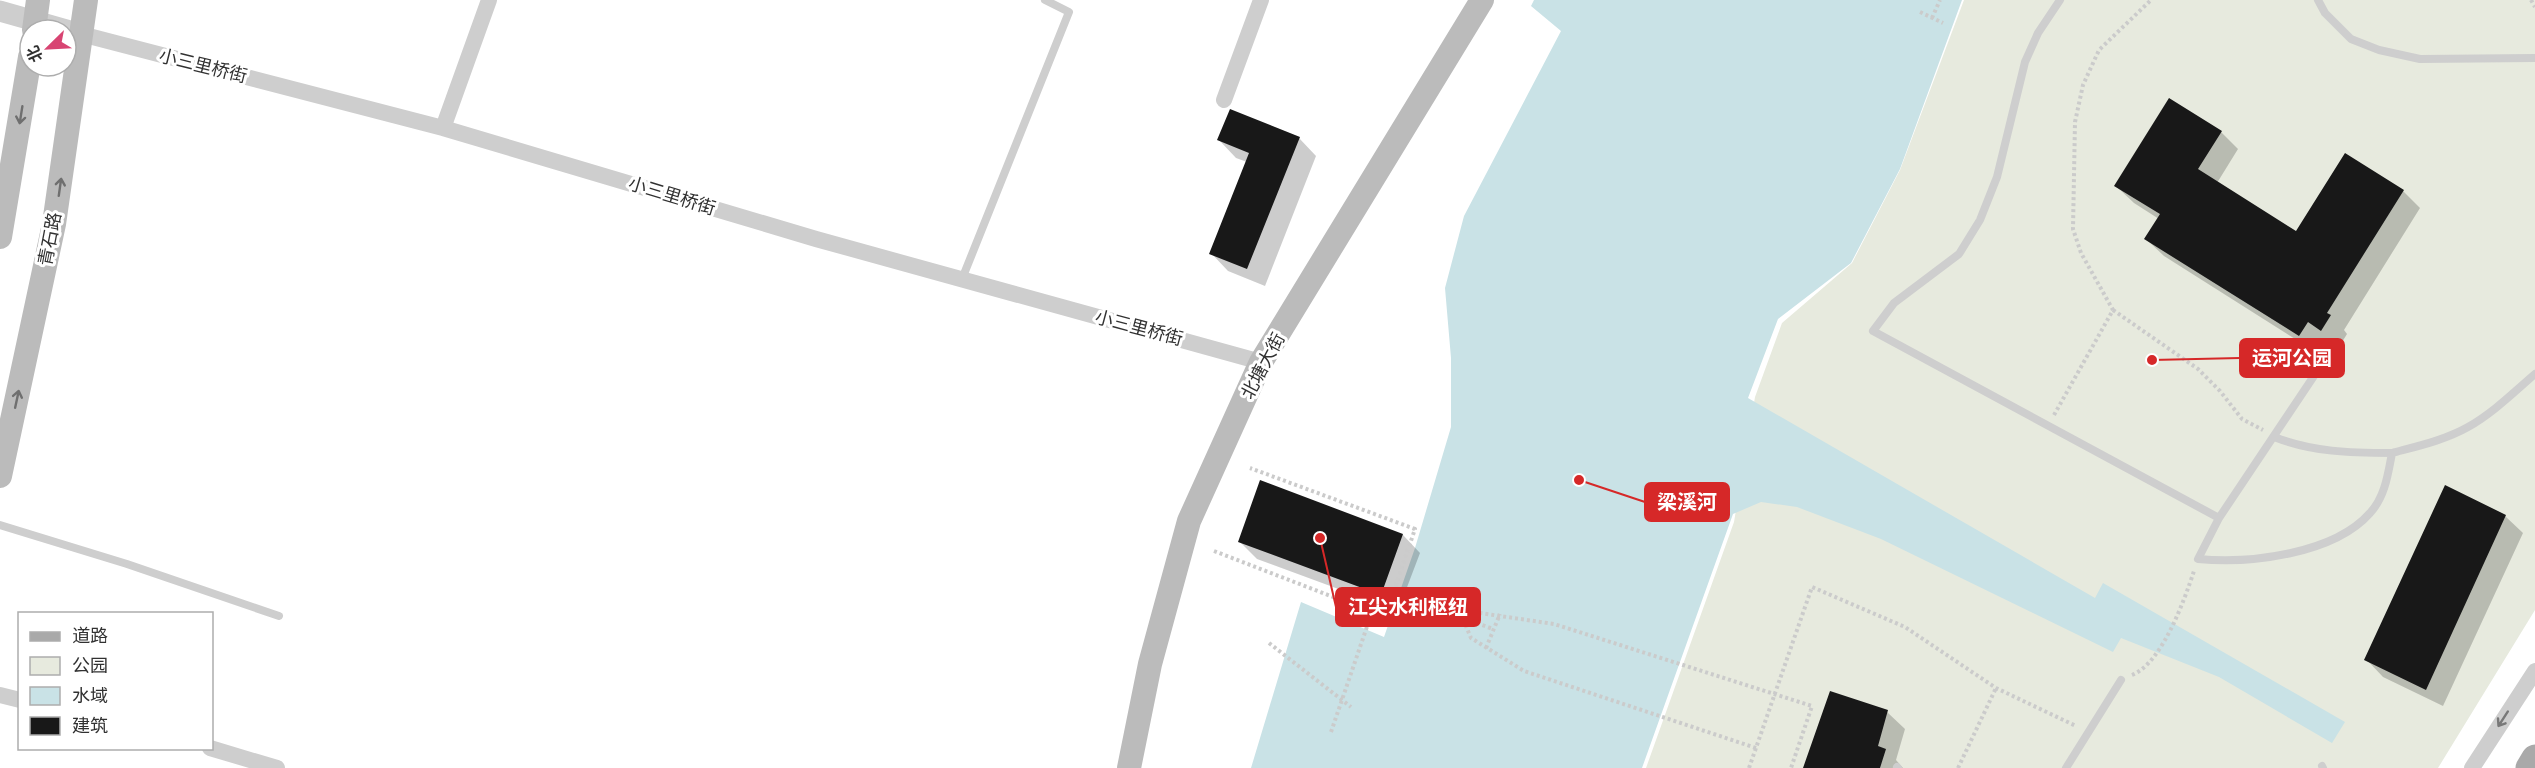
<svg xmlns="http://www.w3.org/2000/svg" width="2535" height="768" font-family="'Nunito Sans','Noto Sans SC',sans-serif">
	<rect width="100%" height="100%" fill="#fff"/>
	<path fill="#e7eade" d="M1964 0H2535V610L2438 768H1646L1734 522 1755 397 1782 323 1852 263 1900 170Z"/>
	<path fill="#c9e2e6" d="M1534 0H1962L1900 169 1851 263 1778 319 1748 398 2095 598 2103 583 2345 722 2332 743 2219 677 2121 638 2113 652 1881 539 1797 507 1761 502 1733 514 1642 768H1251L1301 602 1384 637 1415 548 1451 427V358L1445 288 1464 216 1561 31 1531 6Z"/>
	<path fill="#0003" d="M2221 132 2238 149 2217 183 2297 233 2403 191 2420 208 2344 330 2347 334 2339 347 2326 339 2317 353 2164 256 2146 239 2159 219 2134 203 2116 186Z
		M1299 138 1316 156 1265 286 1228 271 1211 253 1247 162 1236 158 1219 140Z
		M1261 482 1403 535 1420 553 1398 611 1257 559 1239 541Z
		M2505 516 2523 533 2443 706 2383 677 2366 659Z
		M1887 712 1905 729 1896 760 1903 768H1805Z"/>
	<path fill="#181818" d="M2169 98 2222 131 2198 169 2296 231 2345 153 2404 190 2327 313 2331 315 2321 331 2308 322 2299 336 2144 239 2160 214 2114 186Z
		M1230 109 1300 137 1247 269 1209 254 1249 153 1217 140Z
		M1260 480 1403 534 1381 595 1238 542Z
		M2445 485 2506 515 2426 690 2364 660Z
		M1830 691 1888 710 1878 746 1886 749 1880 768H1803Z"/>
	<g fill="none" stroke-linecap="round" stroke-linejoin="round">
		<path stroke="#cbcbcb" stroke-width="4" stroke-dasharray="3 3" stroke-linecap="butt" d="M2531 0 2535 7
			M1920 12 1943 23
			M1932 18 1940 0
			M2113 310 2198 369 2220 391 2242 419 2263 430
			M2054 415 2113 310 2081 253 2073 229 2075 122 2083 85 2099 50 2151 0
			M1214 551 1385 617 1415 529 1250 468
			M1392 593 1493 629
			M1269 643 1351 707
			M1486 648 1500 614
			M2132 675C2162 663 2184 601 2194 571
			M1331 732 1372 612
			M1756 748 1524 671 1471 638 1465 624 1470 615 1480 613 1554 624 1812 706 1791 768
			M1749 768 1812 587 1905 627 1996 688 2076 726
			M1958 768 1996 688"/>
		<path stroke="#cecece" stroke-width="8" d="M2060 0 2038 33 2025 62 1997 177 1980 220 1959 254 1894 303 1873 331 2219 518 2198 559C2250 564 2334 554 2370 513 2385 497 2388 474 2392 453 2418 446 2445 440 2468 427 2493 413 2514 392 2535 374
			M2318 0 2325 13 2351 39 2379 50 2420 59 2535 58
			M962 279 1069 12 1045 0
			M2274 437C2313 452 2350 453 2392 453
			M2219 518 2332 349
			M0 525 127 564 279 616
			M2322 766 2323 768
			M1897 767 1898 768
			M2066 768 2121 680"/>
		<path stroke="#cecece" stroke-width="16" d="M81 34 443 128 816 239 1261 362
			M1224 100 1261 0
			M443 128 489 0
			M0 695 20 700
			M210 748 277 768
			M2472 768 2535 671"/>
		<path stroke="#cecece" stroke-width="21" d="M0 11 81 34"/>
		<path stroke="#bbb" stroke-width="24" d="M34 30 38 0
			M0 237 30 57
			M0 476 54 224 86 0
			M1129 768 1150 664 1189 521 1261 362 1482 0"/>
		<path stroke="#a9a9a9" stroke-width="27" d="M2529 768 2535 758"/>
	</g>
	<defs><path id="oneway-shaft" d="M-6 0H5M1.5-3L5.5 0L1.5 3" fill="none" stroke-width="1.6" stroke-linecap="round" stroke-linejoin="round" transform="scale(1.5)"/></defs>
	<g stroke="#6f6f6f">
		<use href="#oneway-shaft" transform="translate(21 115) rotate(99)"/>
		<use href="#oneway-shaft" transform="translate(60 187) rotate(-82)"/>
		<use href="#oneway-shaft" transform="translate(17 399) rotate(-78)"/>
	</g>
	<use stroke="#787878" href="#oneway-shaft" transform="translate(2503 719) rotate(123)"/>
	<g text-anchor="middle" stroke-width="6" stroke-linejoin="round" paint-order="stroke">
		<g font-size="18" fill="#313131" stroke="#fff">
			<text transform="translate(203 66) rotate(14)" y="6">小三里桥街</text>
			<text transform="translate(672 196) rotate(17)" y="6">小三里桥街</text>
			<text transform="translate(50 239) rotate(-79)" y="6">青石路</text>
			<text transform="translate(1139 328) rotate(15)" y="6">小三里桥街</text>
			<text transform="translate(1263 366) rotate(-62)" y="6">北塘大街</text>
		</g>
	</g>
	<path fill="none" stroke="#d62828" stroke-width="2" d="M2152 360L2240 358M1579 480L1645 502M1320 538L1336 607"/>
	<g fill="#d62828" stroke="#fff" stroke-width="2">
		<circle cx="2152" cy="360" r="6"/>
		<circle cx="1579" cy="480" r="6"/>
		<circle cx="1320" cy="538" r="6"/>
	</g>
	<g fill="#d62828" stroke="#d62828" stroke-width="2">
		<rect x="2240" y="339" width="104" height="38" rx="6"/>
		<rect x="1645" y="483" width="84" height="38" rx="6"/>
		<rect x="1336" y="588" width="144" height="38" rx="6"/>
	</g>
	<g font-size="20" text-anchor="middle" font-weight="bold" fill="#fff">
		<text x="2292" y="365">运河公园</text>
		<text x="1687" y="509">梁溪河</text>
		<text x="1408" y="614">江尖水利枢纽</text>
	</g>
	<rect x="18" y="612" width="195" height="138" fill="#ffffff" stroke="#adadad" stroke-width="1.5"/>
	<rect x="30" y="632" width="30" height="9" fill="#a9a9a9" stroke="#adadad" stroke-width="1.5"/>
	<text x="72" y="642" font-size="18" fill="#313131">道路</text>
	<rect x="30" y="657" width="30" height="18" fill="#e7eade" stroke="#adadad" stroke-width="1.5"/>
	<text x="72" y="672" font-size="18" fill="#313131">公园</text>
	<rect x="30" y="687" width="30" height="18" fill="#c9e2e6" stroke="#adadad" stroke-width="1.5"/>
	<text x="72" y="702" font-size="18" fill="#313131">水域</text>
	<rect x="30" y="717" width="30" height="18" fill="#181818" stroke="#adadad" stroke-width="1.5"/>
	<text x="72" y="732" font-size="18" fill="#313131">建筑</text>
	<g transform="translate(48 48) rotate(246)"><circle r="28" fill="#ffffff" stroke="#adadad" stroke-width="1.5"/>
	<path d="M0-4.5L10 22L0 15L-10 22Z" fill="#d84472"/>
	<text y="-9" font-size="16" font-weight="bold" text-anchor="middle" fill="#313131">北</text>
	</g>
</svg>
